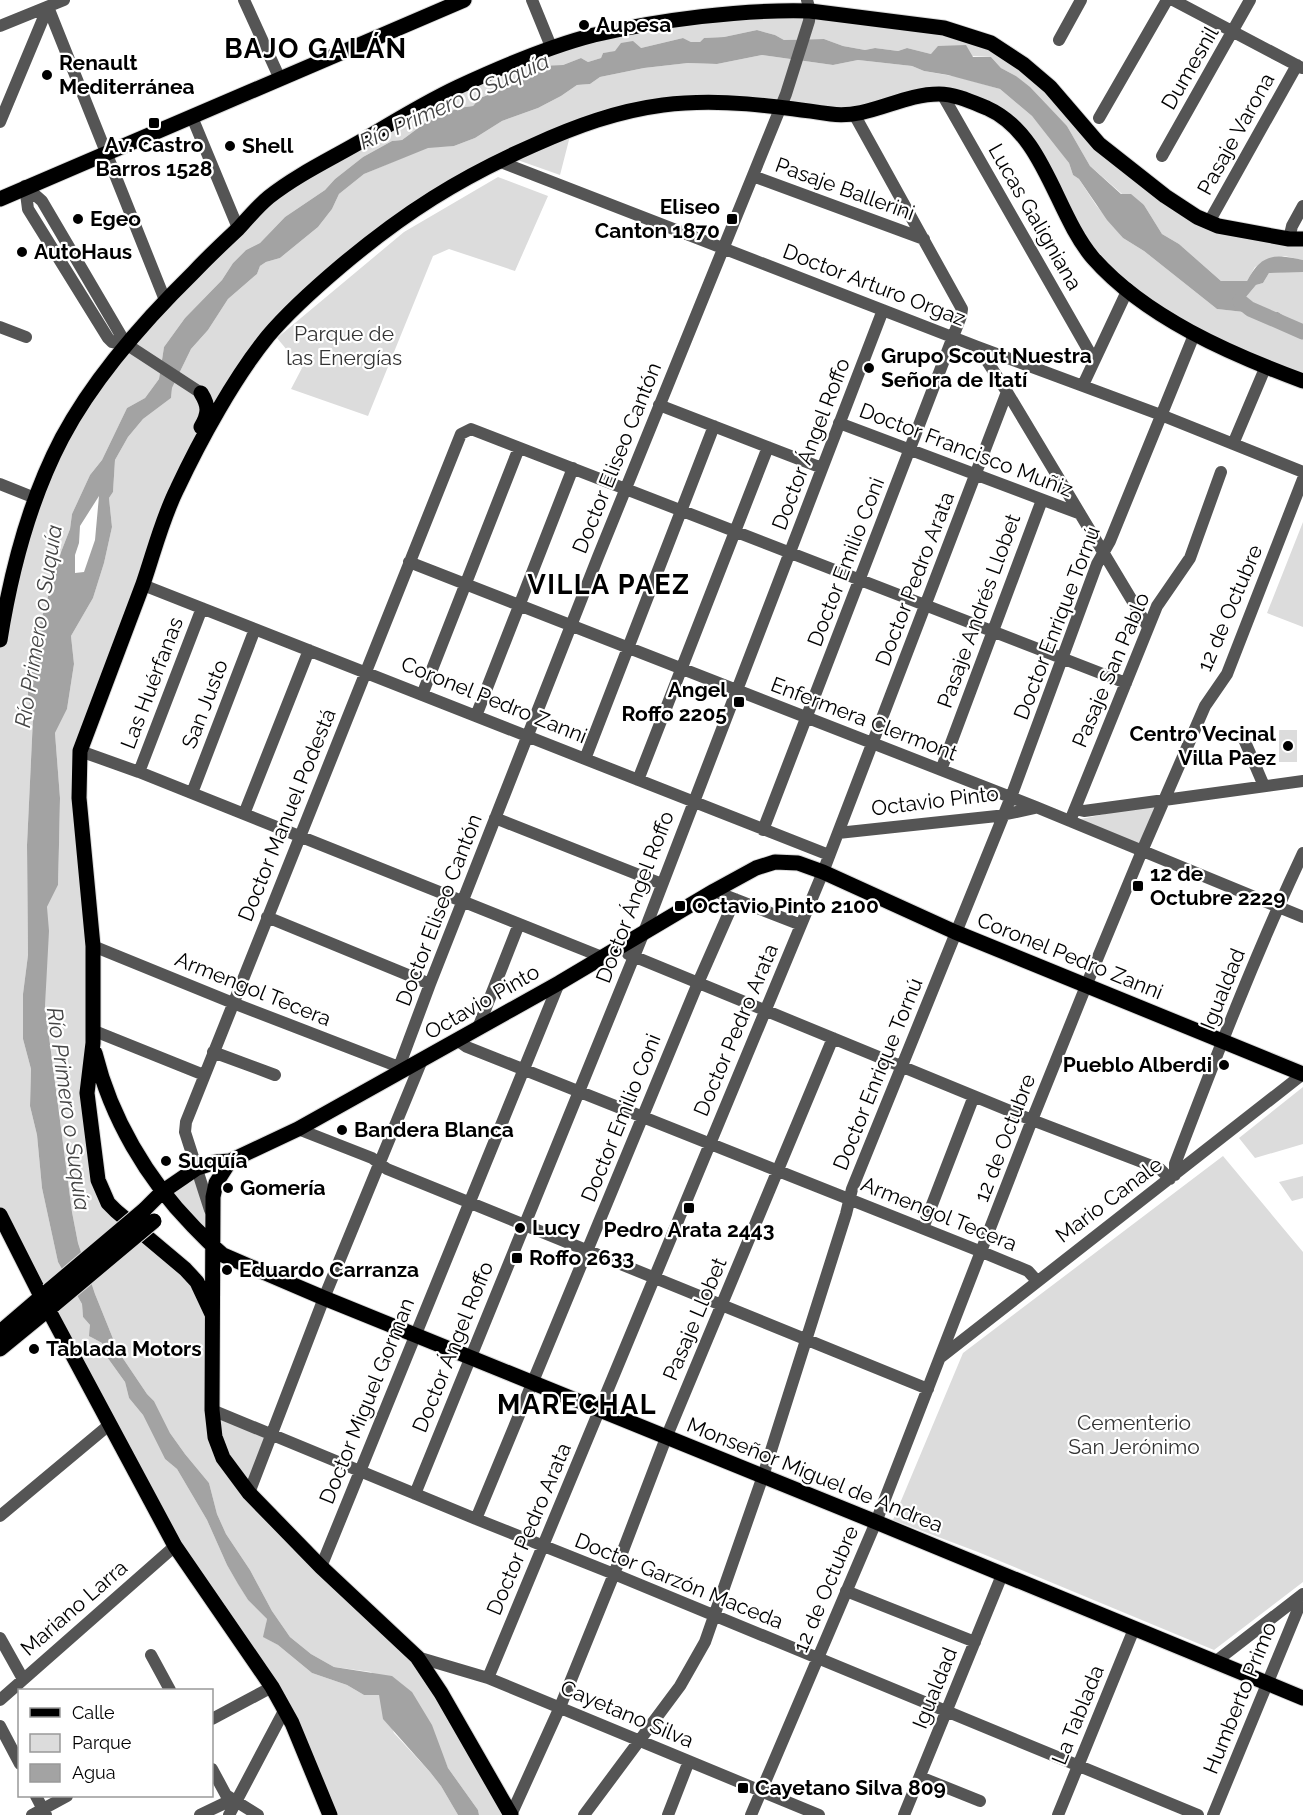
<svg xmlns="http://www.w3.org/2000/svg" width="1303" height="1815" font-family="Raleway,sans-serif">
	<rect width="100%" height="100%" fill="#fff"/>
	<path fill="#dcdcdc" d="M792 10 991 43 1080 123 1197 217 1303 239V260L1284 256 1255 267 1247 281H1221L1179 244 1162 234 1144 205 1122 194 1090 166 1067 126 1016 76 1001 68 991 57 931 54 907 48 898 51 875 48 865 50 843 46 824 39 784 40 775 35 757 30 724 37 704 38 700 42H691L683 38 641 48 603 53 601 58 588 62 581 58 563 65 536 66 518 83 480 98 473 106 458 108 425 123 402 140 392 141 363 157 335 179 325 190 285 217 260 243 246 250 233 263 222 280 185 318 164 347 159 379 145 398 127 408 102 460 90 475 72 514 70 529 61 552 36 637V657L28 682V698L33 718 27 845 28 955 23 994V1039L31 1069 30 1106 37 1135 42 1188 58 1262 82 1304 83 1317 90 1325 91 1337 102 1343 107 1357 125 1382 129 1398 143 1415 165 1459 177 1469 207 1520 227 1565 248 1600 267 1619 264 1637 278 1645 312 1673 347 1685 364 1695H379L394 1733 430 1772 441 1786 458 1815H330L292 1723 175 1546 0 1215V640L35 498 92 391 259 206 433 100 574 41Z
		M762 55 833 65 858 60 912 66 924 71 958 77 1000 89 1032 116 1053 141 1069 163 1073 175 1079 179 1096 205 1123 238 1144 251 1217 309 1244 312 1303 339V381L1203 339 1094 258 1022 137 955 96 872 111 781 107 619 113 440 191 269 336 178 485 80 751 86 861 88 1082 103 1193 204 1294 223 1458 417 1657 511 1815H479L478 1810 448 1768 440 1749 371 1672 334 1667 311 1654 290 1637 272 1611 250 1570 226 1534 217 1514 209 1483 185 1454 170 1433 154 1401 147 1394 118 1351 95 1294 78 1243 72 1212 45 1006 47 907 58 885 59 845 60 798 55 733 67 709 74 664 71 636 93 598 104 563 112 527 109 498 113 492 115 460 128 437 143 419 171 398 172 388 191 349 208 330 228 299 257 274 260 266 266 262 280 258 318 227 332 209 339 194 364 174 428 147 454 146 475 138 502 121 538 108 561 96 577 85 590 84 600 77 644 68 688 63 717 64Z
		M570 136 560 175 512 158Z
		M498 177 548 196 515 271 449 249 433 256 368 416 291 389 302 368 277 338 404 232Z
		M1299 271 1303 272V329L1278 312 1258 314 1251 306 1246 297 1256 285 1263 283 1269 273Z
		M1303 522V627L1267 613Z
		M1279 730H1297V762H1279Z
		M1159 803 1141 847 1076 820Z
		M1303 1087V1144L1255 1158 1239 1138Z
		M1223 1156 1303 1252V1582L1214 1650 978 1552 893 1520 963 1353Z
		M195 1175 207 1220V1229L185 1208 171 1190Z
		M1303 1176V1198L1292 1201 1279 1182Z
		M216 1416 265 1437 247 1485 226 1456Z"/>
	<path fill="#a3a3a3" fill-rule="evenodd" d="M757 30 775 35 784 40 824 39 843 46 865 50 875 48 898 51 907 48 931 54 938 46 966 45 973 57H991L1001 68 1016 76 1030 87 1067 126 1090 166 1121 194H1131L1144 205 1162 234 1179 244 1221 281H1247C1262 253 1274 254 1303 260V272L1269 273 1263 283 1256 285 1246 297 1251 306 1258 313 1278 312 1303 329V339L1244 312 1217 309 1144 251 1123 238 1107 220 1079 179 1073 175 1069 163 1032 116 1000 89 948 75 924 71 912 66 858 60 833 65 762 55 717 64 688 63 644 68 600 77 590 84 577 85 561 96 538 108 502 121 475 138 454 146 428 148 364 174 339 194 332 209 318 227 280 258 266 262 260 266 257 274 228 299 208 330 191 349 172 388 171 398 143 419 128 437 115 460 113 492 109 498 112 527 104 563 93 598 71 636 74 664 67 709 55 733 60 798 59 845 58 885 47 907 49 931 45 1006 72 1212 78 1243 95 1294 118 1351 147 1394 154 1401 170 1433 185 1454 209 1483 217 1514 226 1534 250 1570 272 1611 290 1637 311 1654 334 1667 392 1676 412 1692 432 1725 448 1768 478 1810 479 1815H458L441 1786 430 1772 383 1719 379 1695H364L347 1685 312 1673 278 1645 263 1637 267 1619 248 1600 238 1584 227 1565 207 1520 177 1469 165 1459 143 1415 129 1398 125 1382 107 1357 102 1343 89 1336 90 1325 83 1317 82 1304 58 1262 42 1188 37 1135 30 1106 31 1069 23 1039V994L28 955 27 845 33 718 28 698V682L36 657V637L61 552 70 529 72 514 90 475 102 460 127 408 145 398 159 379 164 347 185 318 222 280 233 263 246 250 260 243 285 217 325 190 335 179 363 157 392 141 402 140 425 123 458 108 473 106 480 98 518 83 536 66 563 65 581 58 588 62 601 58 603 53 615 51 621 43 633 41 641 48 683 38 691 42H700L704 38 724 37ZM99 496 95 540 84 572 75 573V555L79 543 80 526Z"/>
	<g fill="none" stroke-linecap="round" stroke-linejoin="round">
		<path stroke="#a3a3a3" stroke-width="15" d="M1240 301 1250 309 1303 332"/>
		<defs>
			<path id="major" d="M0 199 464 0
				M201 393C209 406 209 413 201 427
				M0 640C11 571 29 501 62 438 95 376 144 321 194 272 208 257 223 243 238 229 248 218 258 206 269 197 298 174 333 158 365 139 395 121 426 102 458 87 501 67 547 47 594 35 660 20 742 9 810 11L944 28 991 43 1023 64 1050 87 1099 144 1165 196 1197 217 1218 226 1289 239H1303
				M95 1053C111 1118 147 1179 193 1226 203 1236 212 1246 223 1255L324 1298 876 1522 1303 1698
				M230 1161 216 1183 213 1197 212 1410 215 1437 223 1458 249 1493 321 1567 417 1657 441 1693 511 1815
				M144 1210 162 1192 197 1168 216 1162 230 1161 298 1129 559 983 714 891 756 868 775 862 798 863 823 872 955 932 1303 1074
				M0 1215 41 1296 175 1546 272 1687 292 1723 330 1815
				M212 1314 197 1282 185 1269 116 1211 108 1203 98 1180 87 1093 93 1043V946L79 798 80 751C101 695 122 640 143 584 154 552 162 519 177 489 200 440 234 378 268 336 290 310 315 288 341 266 404 213 459 178 534 145 576 126 617 111 663 105 719 98 775 106 831 114 869 119 901 94 939 94 955 94 972 102 987 108 1045 134 1055 213 1093 258 1145 317 1230 354 1303 381
				M0 1332 48 1291
				M0 1349 55 1304"/>
		</defs>
		<use href="#major" stroke="#dbdbdb" stroke-width="17"/>
		<path stroke="#555" stroke-width="12" d="M244 0 280 79
			M532 0 552 49
			M1173 0 1302 68
			M48 7 165 300
			M0 26 64 0
			M1059 40 1081 0
			M942 94 1094 360
			M192 117 238 228
			M1099 118 1167 0
			M0 122 48 7
			M1162 156 1250 0
			M498 161 978 347 1161 415 1303 472
			M753 176 924 239
			M25 186 42 201 126 344 201 393
			M25 186 28 209 108 338 112 342 126 344
			M1209 222 1297 65
			M1289 239 1292 226 1303 206
			M0 327 26 337
			M978 347 1007 392 1148 627
			M1083 385 1128 289
			M659 405 822 468
			M839 423 1078 513
			M1233 444 1266 366
			M0 484 35 498
			M409 562 1036 807 1303 917
			M143 585 829 855
			M422 695 519 448
			M476 716 573 468
			M1243 737 1264 786
			M80 751 139 772 602 957
			M585 759 714 426
			M941 770 1042 500
			M139 772 202 608
			M638 780 768 447
			M192 793 255 629
			M1075 809 1084 811 1303 781
			M244 814 309 650
			M495 818 662 884
			M1070 821 1157 606 1190 558 1221 472
			M763 830 961 316 962 309 854 114
			M838 833 997 816 1035 808
			M714 891 801 925
			M267 917 430 984
			M93 946 233 1003 399 1067
			M628 954 1032 1120 1160 1169 1170 1179
			M478 1028 519 924
			M92 1030 204 1075
			M457 1040 467 1047 982 1252 1028 1271 1037 1281
			M213 1052 275 1075
			M402 1072 399 1067 430 984 598 557 786 94 809 21 810 11 807 0
			M298 1129 372 1158 387 1169 928 1389
			M1175 1175V1164C1215 1059 1255 955 1303 853
			M210 1210 185 1132 186 1122 461 434 471 429 1126 683
			M923 1228 974 1096
			M941 1357 1303 1074
			M212 1410 476 1519 614 1574 1198 1815
			M249 1493 324 1298 422 1060
			M415 1494 644 932 883 310
			M0 1516 109 1425
			M476 1519 698 983 735 899
			M321 1567 559 983
			M846 1591 975 1642
			M0 1638 23 1679
			M151 1655 170 1690
			M417 1657 488 1678 819 1815
			M1215 1662 1303 1594
			M488 1678 823 872 1007 392
			M0 1700 175 1546
			M212 1719 272 1687
			M0 1726 20 1764
			M212 1769 226 1795 258 1815
			M920 1777 980 1801
			M36 1796 46 1815
			M32 1815 67 1796
			M200 1815 225 1803H235
			M229 1815 285 1709
			M511 1815 560 1707 614 1574 666 1438 833 1038
			M584 1815 680 1686 705 1642 763 1476 846 1214 852 1189 1011 797 1097 564 1110 541 1194 335
			M668 1815 689 1761
			M751 1815 876 1522 1032 1120 1086 986 1142 851 1205 706 1227 674 1303 479
			M904 1815 1002 1575
			M1058 1815 1134 1629
			M1213 1815 1303 1597"/>
		<use href="#major" stroke="#000" stroke-width="15"/>
		<defs>
			<path id="major-bridge" d="M48 1291 144 1210
				M55 1304 154 1221"/>
		</defs>
		<use href="#major-bridge" stroke="#dbdbdb" stroke-width="17" stroke-linecap="butt"/>
		<use href="#major-bridge" stroke="#000" stroke-width="15"/>
	</g>
	<g fill="#000" stroke="#fff" stroke-width="2">
		<circle cx="584" cy="25" r="6"/>
		<circle cx="47" cy="75" r="6"/>
		<rect x="148" y="117" width="12" height="12" rx="3"/>
		<circle cx="230" cy="146" r="6"/>
		<circle cx="78" cy="219" r="6"/>
		<rect x="726" y="213" width="12" height="12" rx="3"/>
		<circle cx="22" cy="252" r="6"/>
		<circle cx="869" cy="368" r="6"/>
		<rect x="733" y="696" width="12" height="12" rx="3"/>
		<circle cx="1288" cy="746" r="6"/>
		<rect x="1132" y="880" width="12" height="12" rx="3"/>
		<rect x="674" y="900" width="12" height="12" rx="3"/>
		<circle cx="1224" cy="1065" r="6"/>
		<circle cx="342" cy="1130" r="6"/>
		<circle cx="166" cy="1161" r="6"/>
		<circle cx="228" cy="1188" r="6"/>
		<rect x="683" y="1202" width="12" height="12" rx="3"/>
		<circle cx="520" cy="1228" r="6"/>
		<rect x="511" y="1252" width="12" height="12" rx="3"/>
		<circle cx="227" cy="1270" r="6"/>
		<circle cx="34" cy="1349" r="6"/>
		<rect x="737" y="1782" width="12" height="12" rx="3"/>
	</g>
	<g text-anchor="middle" stroke-width="4.5" stroke-linejoin="round" paint-order="stroke">
		<g font-size="21" font-weight="bold" fill="#000" stroke="#fff" text-anchor="start">
			<text x="596" y="32">Aupesa</text>
			<text x="59" y="70">Renault<tspan x="59" dy="24">Mediterránea</tspan></text>
			<text x="154" y="152" text-anchor="middle">Av. Castro<tspan x="154" dy="24">Barros 1528</tspan></text>
			<text x="242" y="153">Shell</text>
			<text x="720" y="214" text-anchor="end">Eliseo<tspan x="720" dy="24">Canton 1870</tspan></text>
			<text x="90" y="226">Egeo</text>
			<text x="34" y="259">AutoHaus</text>
			<text x="881" y="363">Grupo Scout Nuestra<tspan x="881" dy="24">Señora de Itatí</tspan></text>
			<text x="727" y="697" text-anchor="end">Angel<tspan x="727" dy="24">Roffo 2205</tspan></text>
			<text x="1276" y="741" text-anchor="end">Centro Vecinal<tspan x="1276" dy="24">Villa Paez</tspan></text>
			<text x="1150" y="881">12 de<tspan x="1150" dy="24">Octubre 2229</tspan></text>
			<text x="692" y="913">Octavio Pinto 2100</text>
			<text x="1212" y="1072" text-anchor="end">Pueblo Alberdi</text>
			<text x="354" y="1137">Bandera Blanca</text>
			<text x="178" y="1168">Suquía</text>
			<text x="240" y="1195">Gomería</text>
			<text x="532" y="1235">Lucy</text>
			<text x="689" y="1237" text-anchor="middle">Pedro Arata 2443</text>
			<text x="529" y="1265">Roffo 2633</text>
			<text x="239" y="1277">Eduardo Carranza</text>
			<text x="46" y="1356">Tablada Motors</text>
			<text x="755" y="1795">Cayetano Silva 809</text>
		</g>
		<g font-size="21" fill="#000" stroke="#fff">
			<text transform="translate(1190 68) rotate(-60)" y="7">Dumesnil</text>
			<text transform="translate(1236 134) rotate(-61)" y="7">Pasaje Varona</text>
			<text transform="translate(845 189) rotate(20)" y="7">Pasaje Ballerini</text>
			<text transform="translate(1035 217) rotate(60)" y="7">Lucas Galigniana</text>
			<text transform="translate(874 285) rotate(21)" y="7">Doctor Arturo Orgaz</text>
			<text transform="translate(811 444) rotate(-69)" y="7">Doctor Ángel Roffo</text>
			<text transform="translate(966 450) rotate(21)" y="7">Doctor Francisco Muñiz</text>
			<text transform="translate(617 458) rotate(-68)" y="7">Doctor Eliseo Cantón</text>
			<text transform="translate(846 562) rotate(-69)" y="7">Doctor Emilio Coni</text>
			<text transform="translate(915 579) rotate(-69)" y="7">Doctor Pedro Arata</text>
			<text transform="translate(1230 608) rotate(-67)" y="7">12 de Octubre</text>
			<text transform="translate(979 611) rotate(-70)" y="7">Pasaje Andrés Llobet</text>
			<text transform="translate(1057 623) rotate(-69)" y="7">Doctor Enrique Tornú</text>
			<text transform="translate(1111 670) rotate(-67)" y="7">Pasaje San Pablo</text>
			<text transform="translate(152 683) rotate(-69)" y="7">Las Huérfanas</text>
			<text transform="translate(494 700) rotate(22)" y="7">Coronel Pedro Zanni</text>
			<text transform="translate(205 704) rotate(-69)" y="7">San Justo</text>
			<text transform="translate(864 719) rotate(21)" y="7">Enfermera Clermont</text>
			<text transform="translate(935 801) rotate(-7)" y="7">Octavio Pinto</text>
			<text transform="translate(287 815) rotate(-68)" y="7">Doctor Manuel Podestá</text>
			<text transform="translate(635 897) rotate(-69)" y="7">Doctor Ángel Roffo</text>
			<text transform="translate(439 910) rotate(-69)" y="7">Doctor Eliseo Cantón</text>
			<text transform="translate(1070 956) rotate(22)" y="7">Coronel Pedro Zanni</text>
			<text transform="translate(253 989) rotate(22)" y="7">Armengol Tecera</text>
			<text transform="translate(1223 989) rotate(-68)" y="7">Igualdad</text>
			<text transform="translate(482 1002) rotate(-30)" y="7">Octavio Pinto</text>
			<text transform="translate(736 1030) rotate(-67)" y="7">Doctor Pedro Arata</text>
			<text transform="translate(878 1074) rotate(-68)" y="7">Doctor Enrique Tornú</text>
			<text transform="translate(621 1118) rotate(-68)" y="7">Doctor Emilio Coni</text>
			<text transform="translate(1005 1138) rotate(-69)" y="7">12 de Octubre</text>
			<text transform="translate(1109 1200) rotate(-37)" y="7">Mario Canale</text>
			<text transform="translate(939 1214) rotate(22)" y="7">Armengol Tecera</text>
			<text transform="translate(695 1319) rotate(-67)" y="7">Pasaje Llobet</text>
			<text transform="translate(453 1347) rotate(-68)" y="7">Doctor Ángel Roffo</text>
			<text transform="translate(367 1401) rotate(-68)" y="7">Doctor Miguel Gorman</text>
			<text transform="translate(815 1475) rotate(22)" y="7">Monseñor Miguel de Andrea</text>
			<text transform="translate(529 1529) rotate(-67)" y="7">Doctor Pedro Arata</text>
			<text transform="translate(679 1581) rotate(22)" y="7">Doctor Garzón Maceda</text>
			<text transform="translate(826 1589) rotate(-67)" y="7">12 de Octubre</text>
			<text transform="translate(74 1608) rotate(-41)" y="7">Mariano Larra</text>
			<text transform="translate(935 1688) rotate(-68)" y="7">Igualdad</text>
			<text transform="translate(1240 1698) rotate(-68)" y="7">Humberto Primo</text>
			<text transform="translate(627 1714) rotate(23)" y="7">Cayetano Silva</text>
			<text transform="translate(1078 1715) rotate(-68)" y="7">La Tablada</text>
		</g>
		<g font-size="21" fill="#333" stroke="#fff">
			<text x="344" y="341">Parque de<tspan x="344" dy="24">las Energías</tspan></text>
			<text x="1134" y="1430">Cementerio<tspan x="1134" dy="24">San Jerónimo</tspan></text>
		</g>
		<g font-size="22" font-style="italic" fill="#444" stroke="#fff">
			<text transform="translate(454 101) rotate(-24)" y="8">Río Primero o Suquía</text>
			<text transform="translate(38 626) rotate(-81)" y="8">Río Primero o Suquía</text>
			<text transform="translate(69 1109) rotate(82)" y="8">Río Primero o Suquía</text>
		</g>
		<g font-size="27" font-weight="bold" letter-spacing="1.5" fill="#000" stroke="#fff">
			<text x="316" y="58">BAJO GALÁN</text>
			<text x="609" y="594">VILLA PAEZ</text>
			<text x="577" y="1414">MARECHAL</text>
		</g>
	</g>
	<rect x="18" y="1689" width="195" height="108" fill="#ffffff" stroke="#999999" stroke-width="1.5"/>
	<rect x="30" y="1708" width="30" height="9" fill="#000000" stroke="#999999" stroke-width="1.5"/>
	<text x="72" y="1719" font-size="18" fill="#000000">Calle</text>
	<rect x="30" y="1734" width="30" height="18" fill="#dcdcdc" stroke="#999999" stroke-width="1.5"/>
	<text x="72" y="1749" font-size="18" fill="#000000">Parque</text>
	<rect x="30" y="1764" width="30" height="18" fill="#a3a3a3" stroke="#999999" stroke-width="1.5"/>
	<text x="72" y="1779" font-size="18" fill="#000000">Agua</text>
</svg>
